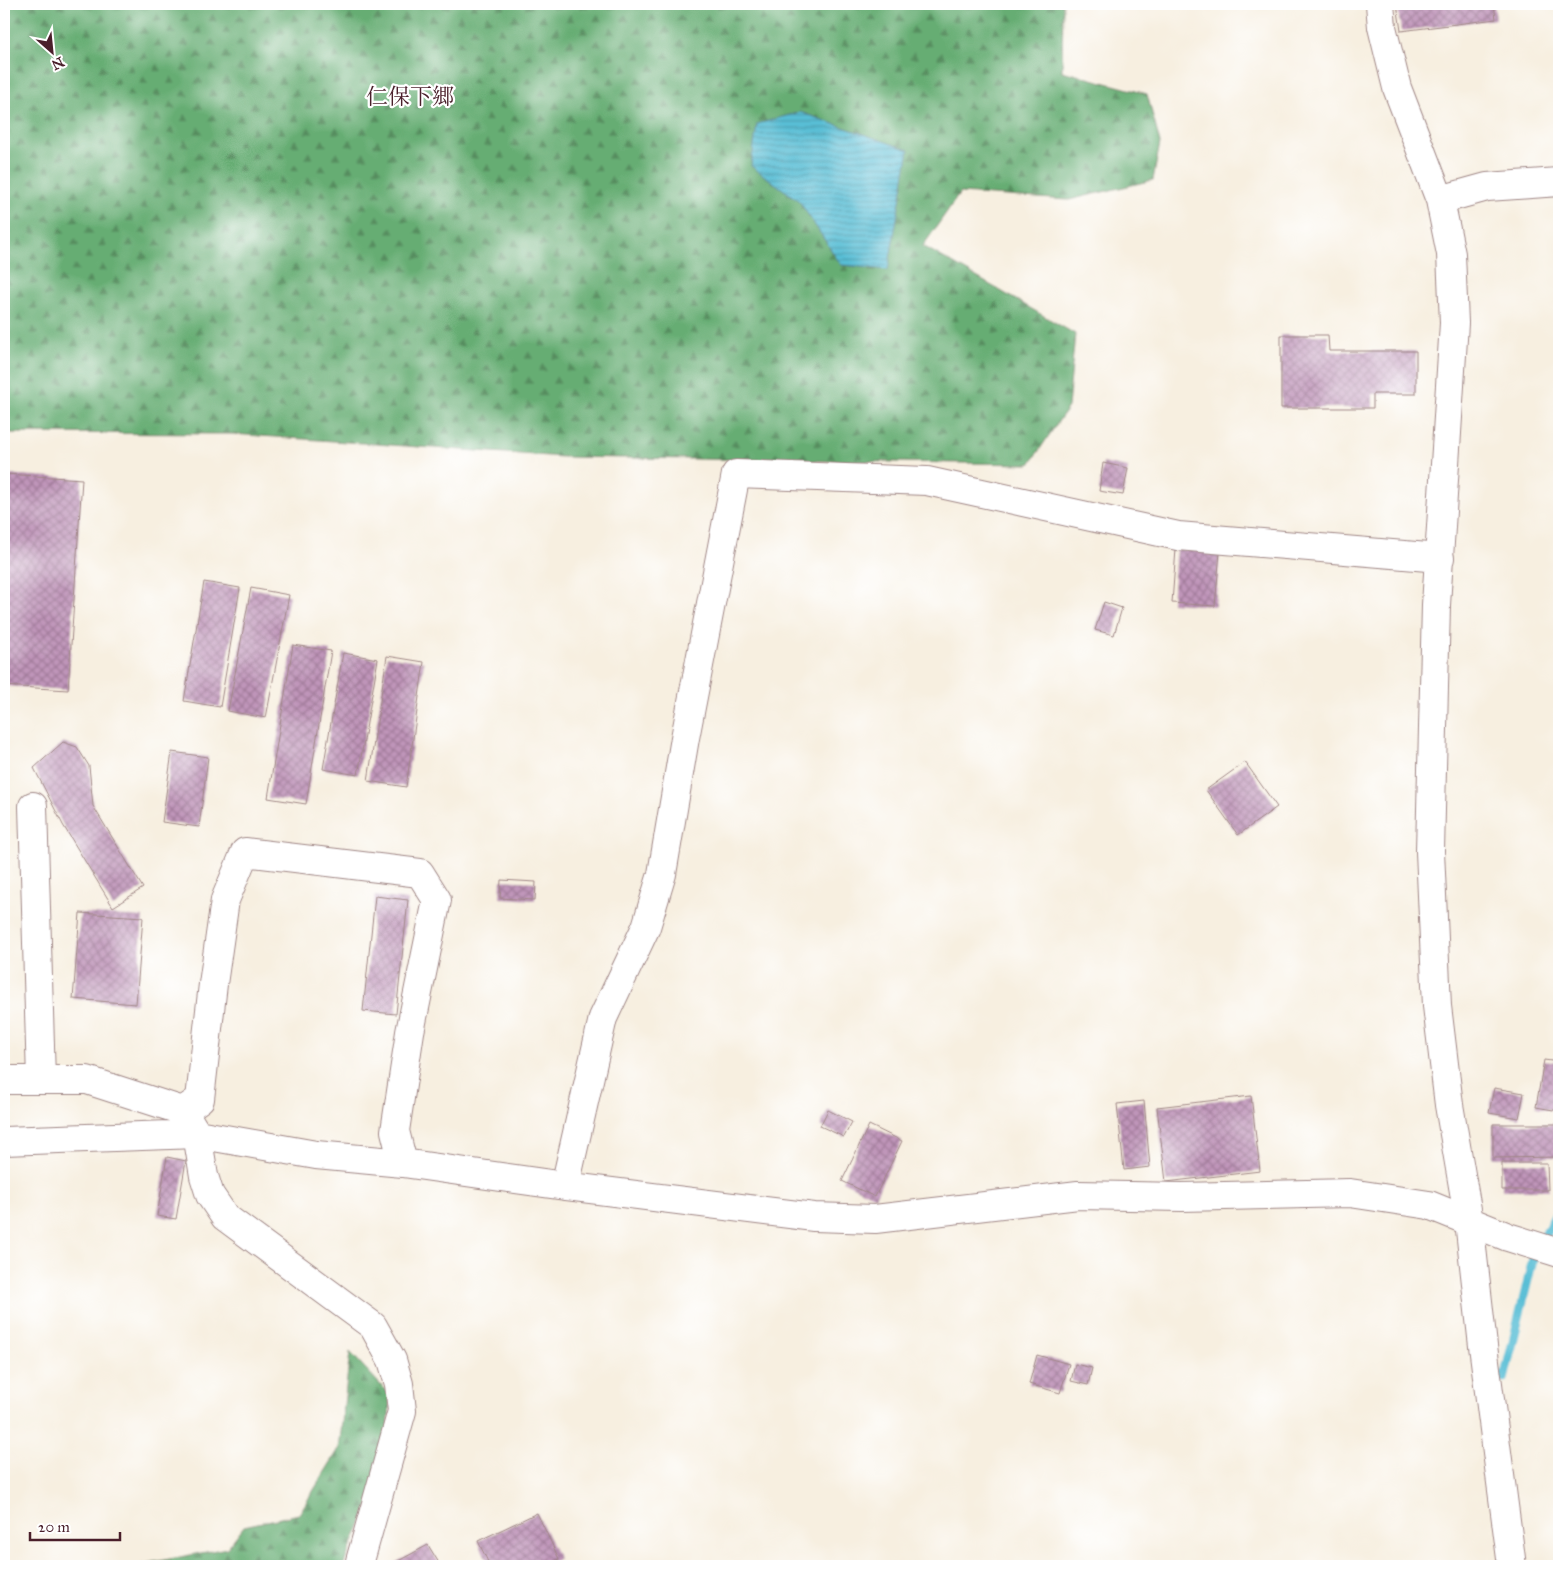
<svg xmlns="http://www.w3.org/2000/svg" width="1563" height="1570" font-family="'IM FELL Great Primer','Noto Serif JP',serif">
	<defs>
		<pattern id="forest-firs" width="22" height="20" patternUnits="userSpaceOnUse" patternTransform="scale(1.25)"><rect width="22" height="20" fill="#66ad73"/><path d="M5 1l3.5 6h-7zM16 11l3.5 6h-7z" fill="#568c5f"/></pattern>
		<pattern id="water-rules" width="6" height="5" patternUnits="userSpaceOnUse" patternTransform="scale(1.25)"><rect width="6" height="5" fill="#58bed5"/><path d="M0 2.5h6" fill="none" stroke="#4b9aad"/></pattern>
		<pattern id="building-cross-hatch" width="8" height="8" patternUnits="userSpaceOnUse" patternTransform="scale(1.25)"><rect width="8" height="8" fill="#c095ba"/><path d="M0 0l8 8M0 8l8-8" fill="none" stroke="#9e7997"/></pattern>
	</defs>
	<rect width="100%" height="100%" fill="#fff"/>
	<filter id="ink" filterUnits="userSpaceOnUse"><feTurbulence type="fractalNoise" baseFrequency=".02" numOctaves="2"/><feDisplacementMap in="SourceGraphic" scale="10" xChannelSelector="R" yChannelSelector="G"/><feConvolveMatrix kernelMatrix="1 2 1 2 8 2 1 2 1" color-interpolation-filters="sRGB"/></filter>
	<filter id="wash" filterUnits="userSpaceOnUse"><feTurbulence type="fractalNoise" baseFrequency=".0096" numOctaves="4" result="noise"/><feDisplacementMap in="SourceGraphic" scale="20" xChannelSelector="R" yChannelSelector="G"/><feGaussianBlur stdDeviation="1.12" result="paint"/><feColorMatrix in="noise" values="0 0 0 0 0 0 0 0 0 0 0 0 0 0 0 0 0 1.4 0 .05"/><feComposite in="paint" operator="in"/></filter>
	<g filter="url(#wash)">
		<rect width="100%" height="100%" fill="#f7efe0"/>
		<path fill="url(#forest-firs)" stroke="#58664f" d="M4 4H1063L1062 71 1147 94 1160 143 1153 180 1069 200 960 193 923 246 1075 334 1068 407 1030 464 563 457 232 434 4 433Z
			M350 1352 390 1395 387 1462 343 1566H133L227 1548 244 1526 299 1514 339 1449Z"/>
		<path fill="url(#water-rules)" stroke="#516e80" d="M800 112 909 150 888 270 841 265 799 201 751 166 757 124Z"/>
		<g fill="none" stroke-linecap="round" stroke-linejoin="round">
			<path stroke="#58bed5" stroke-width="9" d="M1504 1379 1533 1259 1559 1208"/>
		</g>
		<g id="blocks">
			<path fill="url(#building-cross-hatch)" d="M1397 4H1494L1496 19 1401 31Z
				M1281 335H1328L1329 351H1416V394H1373V408H1281Z
				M1103 463 1128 468 1123 495 1099 491Z
				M4 474 82 479 68 690 4 686Z
				M1176 549 1220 552 1215 606 1172 603Z
				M204 582 240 588 220 707 184 701Z
				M251 588 289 595 266 718 228 711Z
				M1104 602 1122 608 1114 635 1095 630Z
				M293 645 331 651 306 804 268 798Z
				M343 653 378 659 358 775 323 769Z
				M387 656 424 662 406 787 368 781Z
				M63 742 77 747 89 766 93 806 143 888 113 907 63 825 34 768Z
				M172 752 208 757 199 827 162 822Z
				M1245 762 1277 807 1238 835 1206 790Z
				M501 880 536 882 535 900 500 898Z
				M375 896 408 900 396 1014 363 1011Z
				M80 913 143 917 136 1004 73 999Z
				M1544 1060 1559 1062V1111L1536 1107Z
				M1494 1088 1524 1093 1519 1118 1489 1113Z
				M1251 1096 1260 1171 1166 1182 1157 1107Z
				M1144 1101 1150 1167 1124 1170 1117 1104Z
				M828 1110 852 1122 844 1137 820 1126Z
				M1493 1124H1559V1157L1493 1158Z
				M869 1125 902 1141 875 1197 842 1181Z
				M167 1157 186 1161 176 1219 157 1216Z
				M1502 1163H1547L1548 1190H1502Z
				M1037 1355 1069 1364 1060 1393 1029 1384Z
				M1075 1364 1092 1368 1088 1385 1071 1381Z
				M537 1513 559 1559 544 1566H490L478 1541Z
				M428 1545 439 1563 434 1566H389Z"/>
		</g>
	</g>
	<g filter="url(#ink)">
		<use href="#blocks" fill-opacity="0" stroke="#a08786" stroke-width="1"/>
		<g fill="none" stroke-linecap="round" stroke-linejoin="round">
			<defs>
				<path id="minor" d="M1380 4 1382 27 1397 88 1440 200 1451 254 1454 323 1436 605 1430 851 1437 1006 1449 1105 1469 1221 1483 1346 1512 1566
					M1440 200 1487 187 1559 182
					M33 806 41 1080
					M4 1080H87L183 1111 197 1134 204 1176 210 1195 225 1217 373 1326 392 1360 399 1384 402 1411 360 1561 361 1566
					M183 1111 200 1099 213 984 225 900 245 852 420 873 437 900 410 1032 395 1131 403 1163
					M4 1141 197 1134 316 1155 403 1163 565 1186 814 1217 875 1219 1078 1195 1182 1197 1350 1193 1429 1205 1508 1237 1559 1253
					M565 1186 603 1018 646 927 662 874 685 738 736 474 927 481 1178 536 1440 558"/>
			</defs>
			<use href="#minor" stroke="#a08786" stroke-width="30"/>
			<use href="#minor" stroke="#fff" stroke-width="28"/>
		</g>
	</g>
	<g text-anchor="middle" stroke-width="4.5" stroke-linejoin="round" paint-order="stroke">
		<g font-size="22" fill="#4a1f2b" stroke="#fff">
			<text x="410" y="104">仁保下郷</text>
		</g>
	</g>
	<rect width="1563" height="1570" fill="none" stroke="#fff" stroke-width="20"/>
	<g transform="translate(52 52) rotate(153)" stroke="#ffffff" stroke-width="4" paint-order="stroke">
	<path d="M0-4L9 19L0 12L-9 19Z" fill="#4a1f2b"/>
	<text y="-8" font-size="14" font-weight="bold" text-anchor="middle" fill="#4a1f2b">N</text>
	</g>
	<path d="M30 1532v8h90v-8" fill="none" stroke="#4a1f2b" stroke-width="2.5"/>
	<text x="38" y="1532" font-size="15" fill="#4a1f2b" stroke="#ffffff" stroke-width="4" paint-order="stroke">20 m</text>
</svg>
